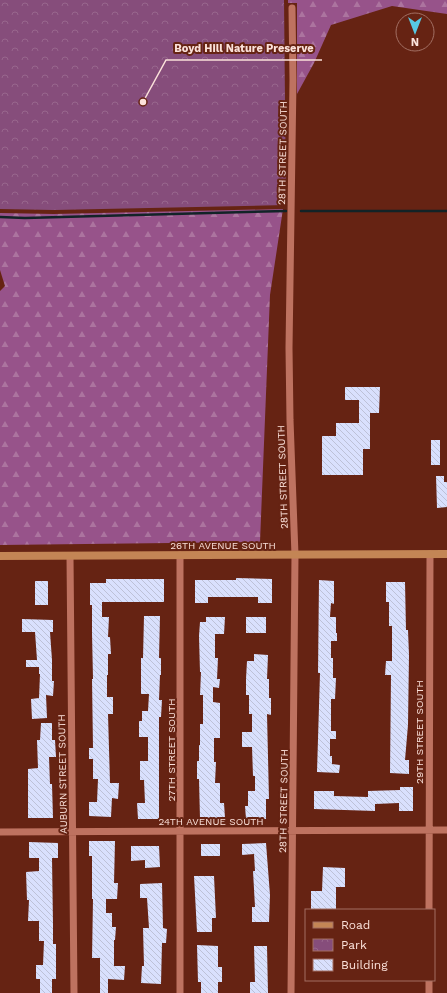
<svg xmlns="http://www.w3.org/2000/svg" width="447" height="993" font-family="'Work Sans',sans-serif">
	<defs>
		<pattern id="forest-firs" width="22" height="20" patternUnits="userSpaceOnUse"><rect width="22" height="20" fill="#97538a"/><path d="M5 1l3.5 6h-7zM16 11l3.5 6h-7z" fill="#ac749f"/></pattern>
		<pattern id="park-crowns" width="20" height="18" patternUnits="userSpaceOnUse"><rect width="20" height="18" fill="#864d7b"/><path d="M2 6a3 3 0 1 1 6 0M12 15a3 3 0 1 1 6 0" fill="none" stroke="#98668d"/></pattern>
		<pattern id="building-back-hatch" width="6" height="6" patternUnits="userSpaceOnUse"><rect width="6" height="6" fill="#d9e0fd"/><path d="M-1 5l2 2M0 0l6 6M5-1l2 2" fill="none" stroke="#bdc1d7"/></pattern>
	</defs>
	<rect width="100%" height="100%" fill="#662313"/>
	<path fill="url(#forest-firs)" d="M288 0H447V14L392 6 331 25 314 63 297 94V3H288Z
		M283 209 270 295 260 542 0 545V291L5 286 0 270V213L54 214Z"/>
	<path fill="url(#park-crowns)" d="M0 0H284L286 205 54 210 0 209Z"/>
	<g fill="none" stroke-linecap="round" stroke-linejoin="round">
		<path stroke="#122327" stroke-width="2.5" d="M301 211H447
			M0 217 25 218 286 211"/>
	</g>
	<path fill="url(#building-back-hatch)" d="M345 387H380L379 413H370V449H363V475H322V436H336V423H359V400H345Z
		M431 440H440V465H431Z
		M436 476H444V482H447V507L437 508Z
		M236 578 272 579V603H258V597H208V603H195V580H236Z
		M106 579H164V602H102V617H109L108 637H110L111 654H108V675H107V697H113V714H108L110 783H119L118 799 112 798 111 817 89 816V802H97L98 779H93V759H89V748H93L92 679H93L92 633V605H90V583H106Z
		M319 580 334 581V604L331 603 330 617H336V633H337V641H331V658H333V678H336L335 699H331V731H336V739H330V756H332V764L340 765 339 773 317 772 320 673H318Z
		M35 581H48V605H35Z
		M386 582H405L406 630H408L409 655 408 725 405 760H409V774L390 773 391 675H385L386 661H392V626H389V602H386Z
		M144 616H160L159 658H161V675H160L159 700H162L161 717H159V819H138L137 803H145L144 780H140V761H148V737H139V721H142V711H148L149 694H141V658H143Z
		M206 617H225L224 634H215V658H218L217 679H220L219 688 213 687V702L220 703V738H214V762H216L215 783H220V803H224L225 818 200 819 199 779H197V761H199V745H200V724H203V695H200L201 672H200L199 636 200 622H206Z
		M246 617H266V633H246Z
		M22 619 53 620V632H50L52 660V681H54L53 696 46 695 47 718 32 719 31 699 39 698 40 674H39V667H26V660H37L35 632H22Z
		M254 654 268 655 267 679H269V698H271V715L267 714 269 799H266V819H246L245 806H248V791H255V776H253L252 747H242V732H252V714H249V695H246V679L247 661H254Z
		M41 723H52V740H55L56 757H49L50 784H52L53 818H28V769L38 768 37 740H40Z
		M400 787H413V811H399V803L375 804V811L314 809V791H334V796L368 797V791L400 790Z
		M89 841H115L114 883H118L117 899H106V913H112V927H116L115 940H114V966H125L124 980 108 979V993H100V958H92L93 899H92V856H89Z
		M29 842 58 843V858H52L53 925V944H56V979H52V993H40V979H36V965H43L44 941H39V921H28L29 900H27L26 872 39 871V858H29Z
		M266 843 270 895 269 922H252V907H255L253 871H255L254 854 242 855V844Z
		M201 844H220V856H201Z
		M131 846H159L160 867 145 868V860L131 861Z
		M323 867 345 868V887H336V910H311V891H322Z
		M194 876H214L216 918H212V932H197Z
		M162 883 163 928 167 929 166 943H162L161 984 141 983 142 966H144L143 928H149L147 898H140V884Z
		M197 945 218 946V967H222V982H218V993H201V982H198Z
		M254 946H267L268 993H250V982H255Z"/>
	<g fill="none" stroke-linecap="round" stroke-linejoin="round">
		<path stroke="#be7260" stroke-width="7" d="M70 556 74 993
			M0 832 447 830
			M429 910 430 554
			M180 993V555
			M291 993 295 555 290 420 289 348 293 80 292 8
			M429 993V980"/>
		<path stroke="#c38555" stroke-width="8" d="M0 556 447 554"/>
	</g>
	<g text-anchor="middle" stroke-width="4" stroke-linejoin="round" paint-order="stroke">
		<g font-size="10" fill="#fbe1da" stroke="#662313">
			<text transform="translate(282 153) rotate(-89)" y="4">28TH STREET SOUTH</text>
			<text transform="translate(282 477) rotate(-92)" y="4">28TH STREET SOUTH</text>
			<text x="223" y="549">26TH AVENUE SOUTH</text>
			<text transform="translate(419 732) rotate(-90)" y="4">29TH STREET SOUTH</text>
			<text transform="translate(171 750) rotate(-90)" y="4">27TH STREET SOUTH</text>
			<text transform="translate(62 774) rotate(-91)" y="4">AUBURN STREET SOUTH</text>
			<text transform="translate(283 801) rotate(-89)" y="4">28TH STREET SOUTH</text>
			<text x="211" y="825">24TH AVENUE SOUTH</text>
		</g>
	</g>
	<path fill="none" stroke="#fbe1da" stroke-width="1.5" d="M143 102L166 60H322"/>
	<circle fill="#fbe1da" stroke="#662313" stroke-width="1.5" cx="143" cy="102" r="4"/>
	<g font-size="11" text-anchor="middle" font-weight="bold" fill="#fbe1da" stroke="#662313" stroke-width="4" stroke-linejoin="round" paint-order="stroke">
		<text x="244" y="52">Boyd Hill Nature Preserve</text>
	</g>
	<rect x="305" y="909" width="130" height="72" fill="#662313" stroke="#a26f63"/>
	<rect x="313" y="922" width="20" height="6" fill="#c38555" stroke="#a26f63"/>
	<text x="341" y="929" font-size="12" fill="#fbe1da">Road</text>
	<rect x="313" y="939" width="20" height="12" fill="url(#park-crowns)" stroke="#a26f63"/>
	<text x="341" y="949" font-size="12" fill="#fbe1da">Park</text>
	<rect x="313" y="959" width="20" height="12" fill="url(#building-back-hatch)" stroke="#a26f63"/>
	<text x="341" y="969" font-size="12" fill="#fbe1da">Building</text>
	<g transform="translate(415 32) rotate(180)"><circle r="19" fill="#662313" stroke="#a26f63"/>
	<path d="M0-3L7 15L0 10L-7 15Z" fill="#57c9e2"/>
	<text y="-6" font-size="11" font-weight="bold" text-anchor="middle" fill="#fbe1da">N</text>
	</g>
</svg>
